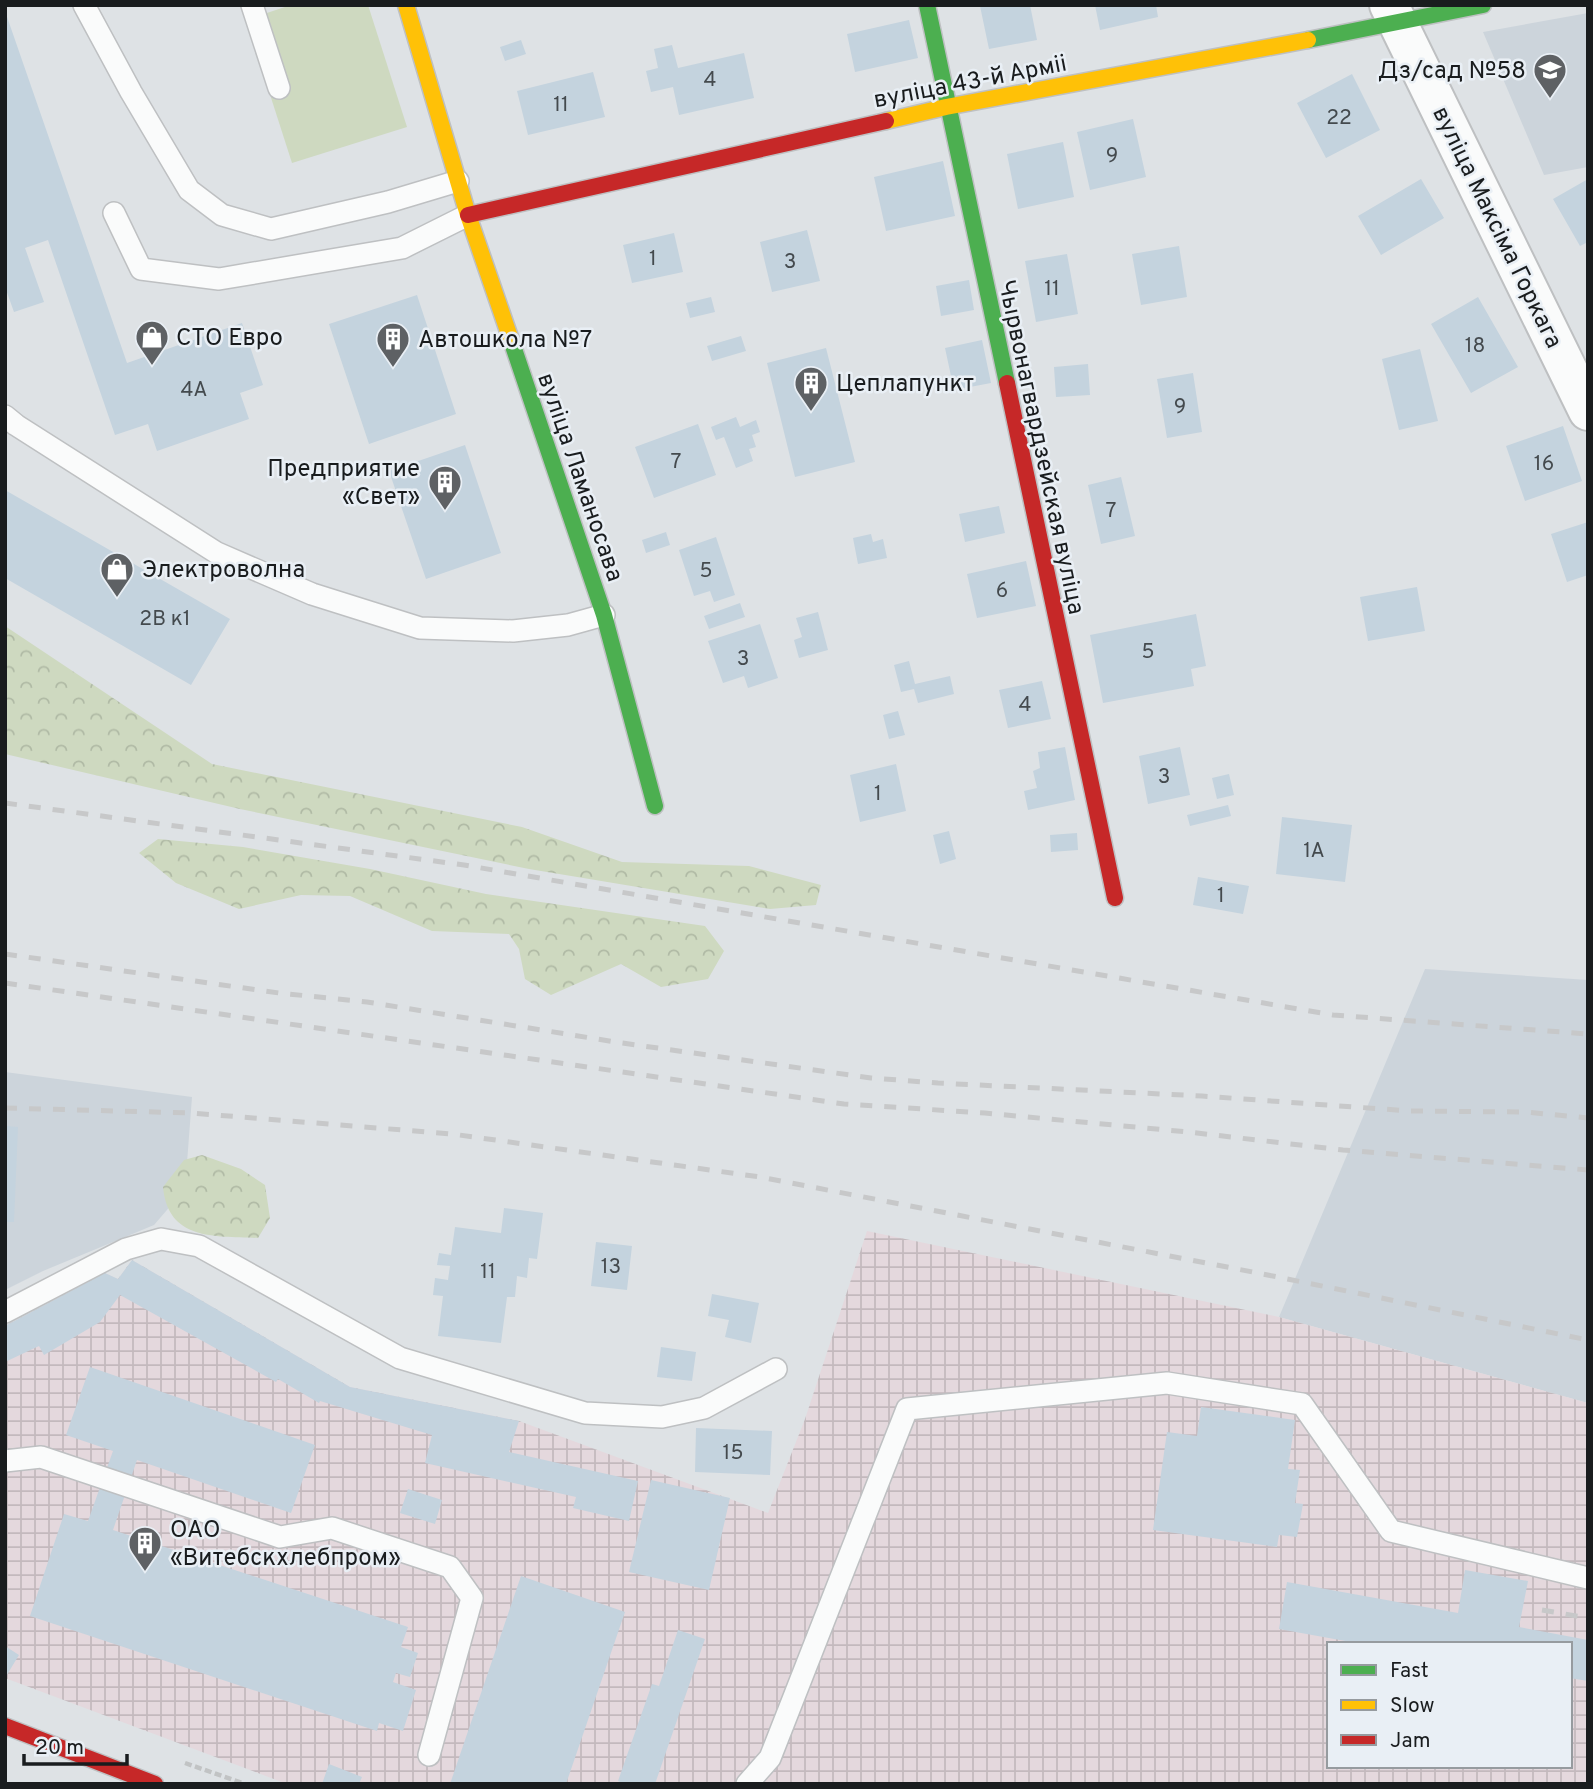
<svg xmlns="http://www.w3.org/2000/svg" width="1593" height="1789" font-family="Overpass,sans-serif">
	<defs>
		<pattern id="industrial-grid" width="8" height="8" patternUnits="userSpaceOnUse" patternTransform="scale(1.75)"><rect width="8" height="8" fill="#e4d8dd"/><path d="M0 4h8M4 0v8" fill="none" stroke="#c3b9bd"/></pattern>
		<pattern id="forest-crowns" width="20" height="18" patternUnits="userSpaceOnUse" patternTransform="scale(1.75)"><rect width="20" height="18" fill="#ced9c0"/><path d="M2 6a3 3 0 1 1 6 0M12 15a3 3 0 1 1 6 0" fill="none" stroke="#b0baa5"/></pattern>
	</defs>
	<rect width="100%" height="100%" fill="#dee2e5"/>
	<path fill="#ccd4db" d="M1588 13V167L1544 175 1483 32Z
		M1425 969 1588 980V1403L1279 1317Z
		M5 1072 192 1097 185 1189 154 1225 43 1271 5 1290Z"/>
	<path fill="url(#industrial-grid)" fill-rule="evenodd" d="M867 1231 1279 1317 1588 1403V1784H287L5 1678V1326L105 1273 118 1279 132 1260 350 1387 519 1421 768 1513 805 1419ZM1329 1644H1570V1766H1329Z"/>
	<path fill="url(#forest-crowns)" d="M5 626 212 764 522 827 622 862 749 866 821 885 816 905 770 909 529 869 240 809 5 754Z
		M158 839 243 847 370 869 486 894 705 926 724 951 708 979 661 987 621 964 551 995 525 979 519 949 509 934 432 931 350 896 301 895 239 909 176 883 139 853Z
		M202 1155 241 1169 265 1185 270 1218 258 1238C215 1236 168 1241 163 1187L184 1160Z"/>
	<path fill="#ced9c0" d="M291 5H368L407 127 292 163 246 20Z"/>
	<path fill="#c4d3de" d="M1030 5 1037 40 989 49 980 6Z
		M1095 5H1156L1158 17 1100 30Z
		M5 11 127 363 242 323 263 385 240 393 249 419 157 451 148 424 115 435 48 240 25 248 44 302 14 312 5 287Z
		M909 20 918 58 855 72 847 34Z
		M521 40 526 54 505 61 500 47Z
		M672 45 678 68 744 53 754 98 679 115 673 87 651 92 646 71 658 68 654 49Z
		M593 72 605 117 528 135 517 91Z
		M1352 74 1380 130 1326 158 1297 103Z
		M1133 119 1146 177 1090 190 1077 132Z
		M1063 142 1074 197 1018 209 1007 154Z
		M943 161 955 216 886 231 874 177Z
		M1421 179 1444 218 1381 255 1358 216Z
		M1588 179V242L1580 246 1553 199Z
		M807 230 820 281 772 292 760 242Z
		M674 233 683 272 632 283 623 245Z
		M1179 246 1187 297 1141 305 1132 254Z
		M1067 254 1078 314 1036 322 1025 261Z
		M969 280 974 310 941 316 936 286Z
		M417 295 456 414 369 444 329 324Z
		M711 297 715 312 690 318 686 303Z
		M1478 297 1518 367 1471 393 1431 324Z
		M741 336 746 351 712 361 707 346Z
		M982 340 991 383 954 390 945 348Z
		M826 348 855 462 795 477 767 363Z
		M1420 349 1438 421 1399 430 1382 359Z
		M1088 364 1090 395 1056 397 1054 367Z
		M1193 373 1202 432 1167 438 1157 379Z
		M736 417 740 427 756 420 760 432 752 435 756 447 749 449 753 461 736 468 724 437 716 440 711 427Z
		M698 424 716 475 654 498 635 447Z
		M1563 426 1582 481 1525 501 1506 446Z
		M465 445 501 553 426 579 389 471Z
		M1121 477 1135 536 1101 544 1088 485Z
		M5 490 230 619 191 685 5 578Z
		M999 506 1005 533 965 542 959 514Z
		M1588 522V575L1567 582 1551 534Z
		M666 532 670 545 646 553 642 540Z
		M871 534 873 542 883 539 887 558 858 564 853 538Z
		M716 537 735 595 714 602 710 591 694 596 679 550Z
		M1026 561 1036 606 977 618 967 574Z
		M1417 587 1425 631 1368 641 1360 597Z
		M740 603 745 617 709 629 704 616Z
		M818 612 828 650 799 658 794 640 802 637 796 618Z
		M1196 614 1206 666 1191 669 1194 686 1103 703 1090 635Z
		M760 624 778 678 748 688 744 676 723 683 708 641Z
		M909 661 915 684 950 676 954 694 918 703 914 689 901 692 894 665Z
		M1042 681 1051 719 1008 728 999 690Z
		M898 711 905 735 889 739 883 715Z
		M1065 747 1075 800 1028 810 1024 791 1037 788 1033 771 1040 768 1038 752Z
		M1180 747 1190 795 1148 804 1139 756Z
		M896 764 906 811 860 822 850 775Z
		M1229 774 1234 795 1217 799 1212 778Z
		M1228 805 1231 816 1190 826 1187 815Z
		M1282 817 1352 825 1345 882 1276 874Z
		M949 831 956 859 940 864 933 835Z
		M1077 833 1078 850 1051 852 1050 835Z
		M1198 877 1249 886 1243 914 1193 905Z
		M5 1126 18 1127 14 1222H5Z
		M504 1208 543 1213 537 1259 529 1258 527 1278 517 1276 515 1297H507L501 1343 438 1336 443 1296 433 1295 435 1278 448 1280 450 1266 437 1265 439 1253 451 1255 455 1227 501 1233Z
		M596 1242 632 1246 627 1290 591 1286Z
		M132 1260 350 1387 519 1421 509 1452 638 1481 629 1521 573 1508 576 1497 425 1463 432 1435 320 1401 319 1403 278 1379 276 1382 120 1295 100 1322 44 1355 39 1346 5 1362V1326L105 1273 118 1279Z
		M712 1294 759 1303 751 1343 725 1337 729 1320 708 1316Z
		M661 1347 696 1352 692 1381 657 1377Z
		M90 1367 315 1445 291 1513 137 1460 113 1530 408 1627 401 1647 418 1653 410 1677 396 1673 393 1682 416 1690 403 1731 379 1723 377 1731 30 1616 64 1514 88 1521 113 1451 66 1435Z
		M1201 1407 1295 1420 1288 1469 1300 1470 1295 1503 1303 1504 1297 1537 1279 1535 1277 1547 1153 1530 1167 1432 1197 1436Z
		M696 1428 772 1431 770 1475 695 1472Z
		M651 1480 730 1498 709 1590 629 1572Z
		M408 1489 442 1500 435 1524 400 1513Z
		M1465 1570 1528 1581 1519 1627 1588 1640V1681L1570 1678V1644H1362L1279 1629 1287 1582 1458 1613Z
		M521 1576 625 1612 566 1784H450Z
		M678 1630 705 1639 655 1784H625L618 1781 652 1684 659 1686Z
		M5 1646 19 1655 5 1678Z
		M329 1764 362 1777 359 1784H322Z"/>
	<g fill="none" stroke-linecap="round" stroke-linejoin="round">
		<defs>
			<path id="lane" d="M84 5 131 92 189 190 222 215 271 229 388 202 458 181
				M252 5 279 88
				M114 213 141 269 219 279 402 248 468 215
				M5 416 16 425 217 553 312 594 420 628 513 631 568 625 604 615
				M5 1312 126 1249 161 1239 199 1246 400 1358 585 1413 662 1417 704 1408 776 1369
				M5 1461 41 1457 280 1537 332 1528 450 1567 472 1598 429 1755
				M747 1784 770 1758 907 1409 1167 1383 1302 1404 1391 1531 1588 1578"/>
			<path id="street" d="M1389 5 1588 411"/>
			<path id="fast" d="M927 5 1007 383
				M1308 40 1483 5
				M511 340 604 615 655 806"/>
			<path id="slow" d="M406 5 468 215 511 340
				M886 121 946 107 1308 40"/>
			<path id="jam" d="M468 215 886 121
				M1007 383 1115 898
				M5 1726 155 1784"/>
		</defs>
		<use href="#lane" stroke="#bec0c2" stroke-width="24"/>
		<use href="#street" stroke="#bec0c2" stroke-width="42"/>
		<use href="#fast" stroke="#bec0c2" stroke-width="19"/>
		<use href="#slow" stroke="#bec0c2" stroke-width="19"/>
		<use href="#jam" stroke="#bec0c2" stroke-width="19"/>
		<path stroke="#c1c3c4" stroke-width="4.5" stroke-dasharray="7 3.5" stroke-linecap="butt" d="M185 1763 245 1784"/>
		<use href="#lane" stroke="#fafbfb" stroke-width="21"/>
		<use href="#street" stroke="#fafbfb" stroke-width="38"/>
		<use href="#fast" stroke="#4caf50" stroke-width="16"/>
		<use href="#slow" stroke="#ffc107" stroke-width="16"/>
		<use href="#jam" stroke="#c62828" stroke-width="16"/>
		<path stroke="#c7c8c9" stroke-width="5" stroke-dasharray="12 12" stroke-linecap="butt" d="M5 803 464 865 1333 1015 1588 1034
			M5 954 279 993 367 1002 622 1043 871 1078 938 1083 1202 1096 1410 1111 1526 1112 1588 1118
			M5 983 844 1104 985 1113 1188 1132 1343 1150 1588 1170
			M5 1108 191 1113 452 1134 760 1177 1258 1273 1588 1340
			M1542 1610 1588 1618"/>
	</g>
	<defs>
		<symbol id="school-pin" viewBox="-11 -11 22 30"><path d="M0 17L-7.5 6A9.5 9.5 0 1 1 7.5 6Z" fill="#5e6164" stroke="#e9eff5"/><path d="M0-5L7-2L0 1L-7-2ZM-4 1L0 2.5L4 1V4Q0 6-4 4Z" fill="#fff"/></symbol>
		<symbol id="shop-pin" viewBox="-11 -11 22 30"><path d="M0 17L-7.5 6A9.5 9.5 0 1 1 7.5 6Z" fill="#5e6164" stroke="#e9eff5"/><path d="M-5-2.5h2.3a2.7 3.5 0 0 1 5.4 0H5L5.5 6h-11ZM-1.5-2.5h3a1.5 2.3 0 0 0-3 0Z" fill="#fff"/></symbol>
		<symbol id="building-pin" viewBox="-11 -11 22 30"><path d="M0 17L-7.5 6A9.5 9.5 0 1 1 7.5 6Z" fill="#5e6164" stroke="#e9eff5"/><path d="M-4-6H4V6H1V3H-1V6H-4ZM-2.5-4.3h1.7v1.8h-1.7ZM.8-4.3h1.7v1.8H.8ZM-2.5-1h1.7V.8h-1.7ZM.8-1h1.7V.8H.8Z" fill="#fff"/></symbol>
	</defs>
	<g fill-rule="evenodd">
		<use href="#school-pin" x="1531" y="51" width="38" height="52"/>
		<use href="#shop-pin" x="133" y="318" width="38" height="52"/>
		<use href="#building-pin" x="374" y="320" width="38" height="52"/>
		<use href="#building-pin" x="792" y="364" width="38" height="52"/>
		<use href="#building-pin" x="426" y="463" width="38" height="52"/>
		<use href="#shop-pin" x="98" y="550" width="38" height="52"/>
		<use href="#building-pin" x="126" y="1524" width="38" height="52"/>
	</g>
	<g text-anchor="middle" stroke-width="5" stroke-linejoin="round" paint-order="stroke">
		<g font-size="21" fill="#444a4e">
			<text x="710" y="86">4</text>
			<text x="561" y="111">11</text>
			<text x="1339" y="124">22</text>
			<text x="1112" y="162">9</text>
			<text x="653" y="265">1</text>
			<text x="790" y="268">3</text>
			<text x="1052" y="295">11</text>
			<text x="1475" y="352">18</text>
			<text x="194" y="396">4А</text>
			<text x="1180" y="413">9</text>
			<text x="676" y="468">7</text>
			<text x="1544" y="470">16</text>
			<text x="1111" y="517">7</text>
			<text x="706" y="577">5</text>
			<text x="1002" y="597">6</text>
			<text x="165" y="625">2В к1</text>
			<text x="1148" y="658">5</text>
			<text x="743" y="665">3</text>
			<text x="1025" y="711">4</text>
			<text x="1164" y="783">3</text>
			<text x="878" y="800">1</text>
			<text x="1314" y="857">1А</text>
			<text x="1221" y="902">1</text>
			<text x="611" y="1273">13</text>
			<text x="488" y="1278">11</text>
			<text x="733" y="1459">15</text>
		</g>
		<g font-size="24" fill="#191c1e" stroke="#e9eff5" text-anchor="start">
			<text x="1526" y="78" text-anchor="end">Дз/сад №58</text>
			<text x="176" y="345">СТО Евро</text>
			<text x="418" y="347">Автошкола №7</text>
			<text x="836" y="391">Цеплапункт</text>
			<text x="420" y="476" text-anchor="end">Предприятие<tspan x="420" dy="28">«Свет»</tspan></text>
			<text x="142" y="577">Электроволна</text>
			<text x="170" y="1537">ОАО<tspan x="170" dy="28">«Витебскхлебпром»</tspan></text>
		</g>
		<g font-size="24" fill="#191c1e" stroke="#e9eff5">
			<text transform="translate(970 81) rotate(-11)" y="8">вуліца 43-й Арміі</text>
			<text transform="translate(1498 227) rotate(64)" y="8">вуліца Максіма Горкага</text>
			<text transform="translate(1042 447) rotate(78)" y="8">Чырвонагвардзейская вуліца</text>
			<text transform="translate(581 477) rotate(71)" y="8">вуліца Ламаносава</text>
		</g>
	</g>
	<rect width="1593" height="1789" fill="none" stroke="#191c1e" stroke-width="14"/>
	<rect x="1327" y="1642" width="245" height="126" fill="#e9eff5" stroke="#969b9f" stroke-width="2"/>
	<rect x="1341" y="1665" width="35" height="10" fill="#4caf50" stroke="#969b9f" stroke-width="2"/>
	<text x="1390" y="1677" font-size="21" fill="#191c1e">Fast</text>
	<rect x="1341" y="1700" width="35" height="10" fill="#ffc107" stroke="#969b9f" stroke-width="2"/>
	<text x="1390" y="1712" font-size="21" fill="#191c1e">Slow</text>
	<rect x="1341" y="1735" width="35" height="10" fill="#c62828" stroke="#969b9f" stroke-width="2"/>
	<text x="1390" y="1747" font-size="21" fill="#191c1e">Jam</text>
	<path d="M24 1754v10h103v-10" fill="none" stroke="#191c1e" stroke-width="3.5"/>
	<text x="35" y="1754" font-size="21" fill="#191c1e" stroke="#e9eff5" stroke-width="5" paint-order="stroke">20 m</text>
</svg>
